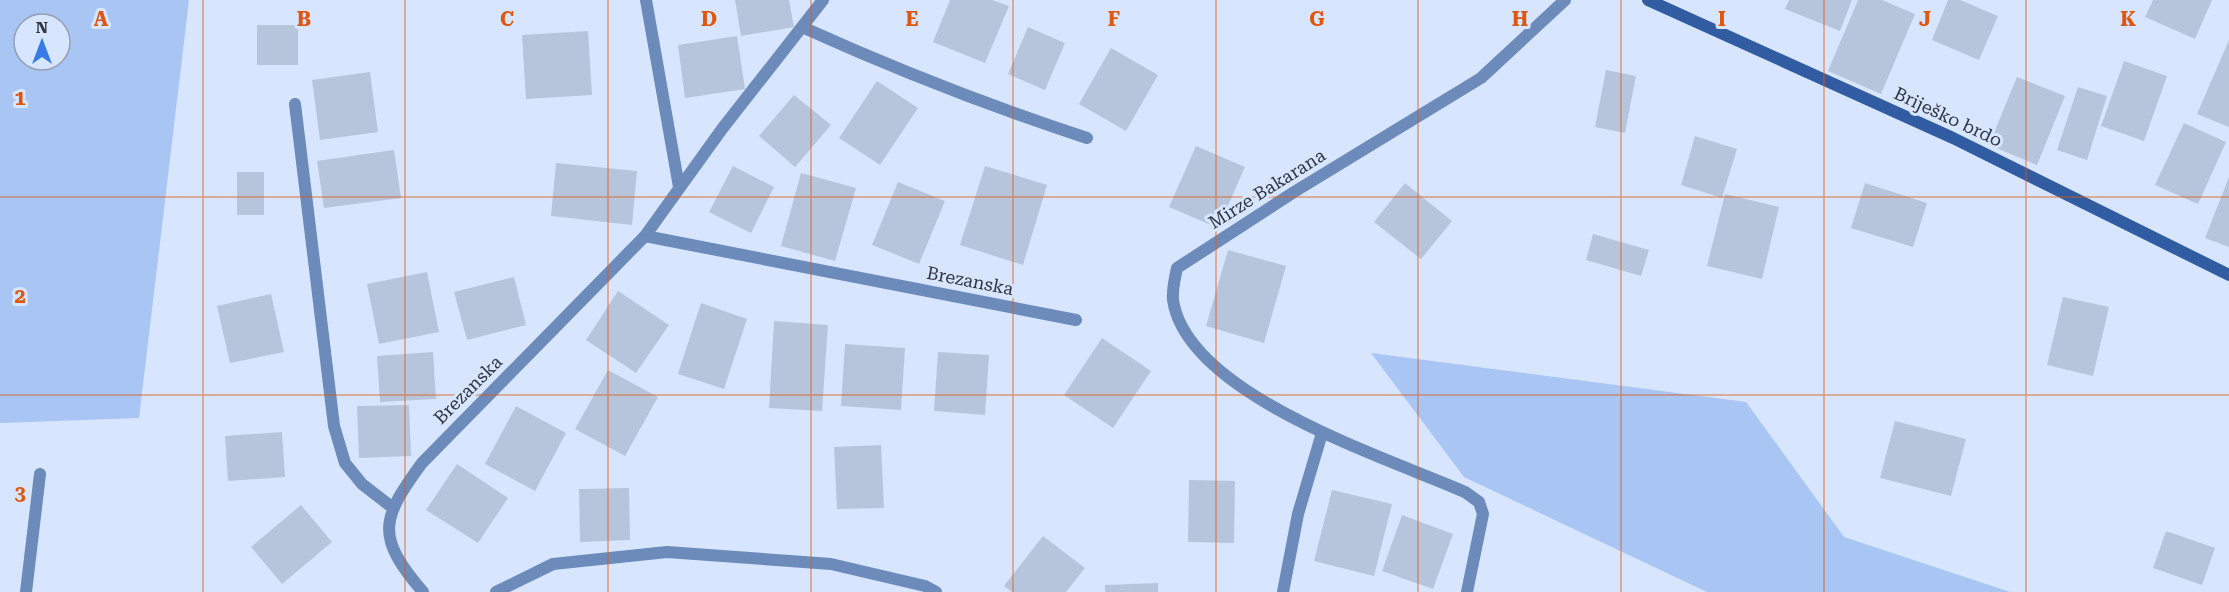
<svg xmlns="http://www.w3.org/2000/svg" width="2229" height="592" font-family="'Roboto Serif',serif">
	<rect width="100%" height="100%" fill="#d7e6fe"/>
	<path fill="#a8c5f3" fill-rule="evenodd" d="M0 0H189L139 418 0 423ZM24 24H60V60H24Z
		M1371 353 1746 402 1844 537 2010 592H1707L1464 477Z"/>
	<path fill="#b7c5dc" d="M735 0H789L794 27 741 36Z
		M950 0H992L1009 6 985 63 933 42Z
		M1789 0H1852L1840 31 1785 9Z
		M1858 0H1882L1915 14 1881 94 1828 71Z
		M1948 0H1960L1998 16 1979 60 1932 40Z
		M2153 0H2212L2195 39 2145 17Z
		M257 25H298V65H257Z
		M1028 27 1065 43 1045 90 1008 74Z
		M588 31 592 95 526 99 522 35Z
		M737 36 745 89 685 98 678 45Z
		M2229 40V127L2197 114Z
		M1111 48 1158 75 1126 131 1079 104Z
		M2124 61 2167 76 2144 141 2101 126Z
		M1606 70 1636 76 1625 133 1595 127Z
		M370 72 378 132 320 140 312 80Z
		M2017 77 2065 96 2037 165 1989 145Z
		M877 81 918 108 880 165 839 138Z
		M2078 87 2107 96 2087 160 2057 150Z
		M794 95 831 125 795 167 759 136Z
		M2184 123 2226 142 2198 204 2155 185Z
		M1695 136 1737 149 1722 198 1681 185Z
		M1196 146 1245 167 1218 228 1169 207Z
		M394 150 401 198 324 208 317 161Z
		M556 163 637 171 632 225 551 216Z
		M733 166 774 187 751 233 709 212Z
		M985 166 1047 185 1023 265 960 245Z
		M237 172H264V215H237Z
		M801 173 856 188 835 261 781 246Z
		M2229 177V247L2205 238Z
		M898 182 945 201 919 264 872 245Z
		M1405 183 1452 221 1421 259 1374 222Z
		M1865 183 1927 203 1913 247 1851 228Z
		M1725 194 1779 207 1762 279 1707 266Z
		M1593 234 1649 250 1641 276 1586 260Z
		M1228 250 1286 266 1264 343 1206 326Z
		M427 272 439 332 379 344 367 284Z
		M514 277 526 325 467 340 454 292Z
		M618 291 669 325 636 373 586 340Z
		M271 294 284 352 230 363 217 306Z
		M2063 297 2109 307 2093 376 2047 365Z
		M701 303 747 319 724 389 678 374Z
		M774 321 828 325 822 411 769 408Z
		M1102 338 1151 371 1113 428 1064 395Z
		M845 344 905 348 901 410 841 406Z
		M433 352 436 399 380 402 377 356Z
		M938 352 989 355 985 415 934 411Z
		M608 370 658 397 625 456 575 429Z
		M409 405 411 456 359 458 357 406Z
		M516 406 566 433 535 491 485 464Z
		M1895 421 1966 439 1951 496 1880 478Z
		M282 432 285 477 228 481 225 436Z
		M881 445 884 508 837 509 834 447Z
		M457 464 508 498 478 543 426 510Z
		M1189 480 1235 481 1234 543 1188 542Z
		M629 488 630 540 580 542 579 489Z
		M1332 490 1392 504 1374 576 1314 561Z
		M301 505 332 542 282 584 251 547Z
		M1402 515 1453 534 1433 589 1382 571Z
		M2166 531 2215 548 2202 585 2153 568Z
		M1043 536 1085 568 1066 592H1012L1004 586Z
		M1158 583V592H1105V585Z"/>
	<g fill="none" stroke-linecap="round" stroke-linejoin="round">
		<path stroke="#6c8aba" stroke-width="12" d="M646 0 679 187
			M802 27C895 69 989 106 1087 138
			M295 104 334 426 345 463 362 484 393 508
			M645 236 1076 320
			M26 592 40 474
			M423 592C375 536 381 519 422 463L645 236 722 129 823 0
			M496 592 553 564 667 552 831 564 925 586 936 592
			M1283 592 1298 514 1322 433
			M1467 592 1483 514 1479 502 1465 492C1388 458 1187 395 1173 300 1172 289 1175 278 1177 268L1294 192 1481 78 1565 0"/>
		<path stroke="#315ca2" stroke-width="12" d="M1648 0 1953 138 2229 275"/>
	</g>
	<path fill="none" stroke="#df570f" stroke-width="1.5" stroke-opacity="0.55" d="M203 0V592M405 0V592M608 0V592M811 0V592M1013 0V592M1216 0V592M1418 0V592M1621 0V592M1824 0V592M2026 0V592M0 197H2229M0 395H2229"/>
	<g text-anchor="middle" stroke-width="6" stroke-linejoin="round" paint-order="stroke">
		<g font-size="18" fill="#30363f" stroke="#d7e6fe">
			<text transform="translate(1948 117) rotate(25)" y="6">Briješko brdo</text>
			<text transform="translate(1267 189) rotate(-32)" y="6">Mirze Bakarana</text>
			<text transform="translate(970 281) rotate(11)" y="6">Brezanska</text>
			<text transform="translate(468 390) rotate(-45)" y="6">Brezanska</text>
		</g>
	</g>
	<g font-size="20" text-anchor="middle" font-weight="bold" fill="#df570f" stroke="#d7e6fe" stroke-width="6" stroke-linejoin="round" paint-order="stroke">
		<text x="101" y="26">A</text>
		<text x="304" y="26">B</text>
		<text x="507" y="26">C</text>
		<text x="709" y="26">D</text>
		<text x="912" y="26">E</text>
		<text x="1114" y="26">F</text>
		<text x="1317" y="26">G</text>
		<text x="1520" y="26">H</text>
		<text x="1722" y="26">I</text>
		<text x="1925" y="26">J</text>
		<text x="2128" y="26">K</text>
		<text x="20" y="105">1</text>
		<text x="20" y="303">2</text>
		<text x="20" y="500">3</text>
	</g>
	<g transform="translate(42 42)"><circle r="28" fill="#d7e6fe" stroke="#94a0b2" stroke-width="1.5"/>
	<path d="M0-4.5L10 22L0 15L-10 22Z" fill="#3779e7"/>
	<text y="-9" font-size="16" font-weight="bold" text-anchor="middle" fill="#30363f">N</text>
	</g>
</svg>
